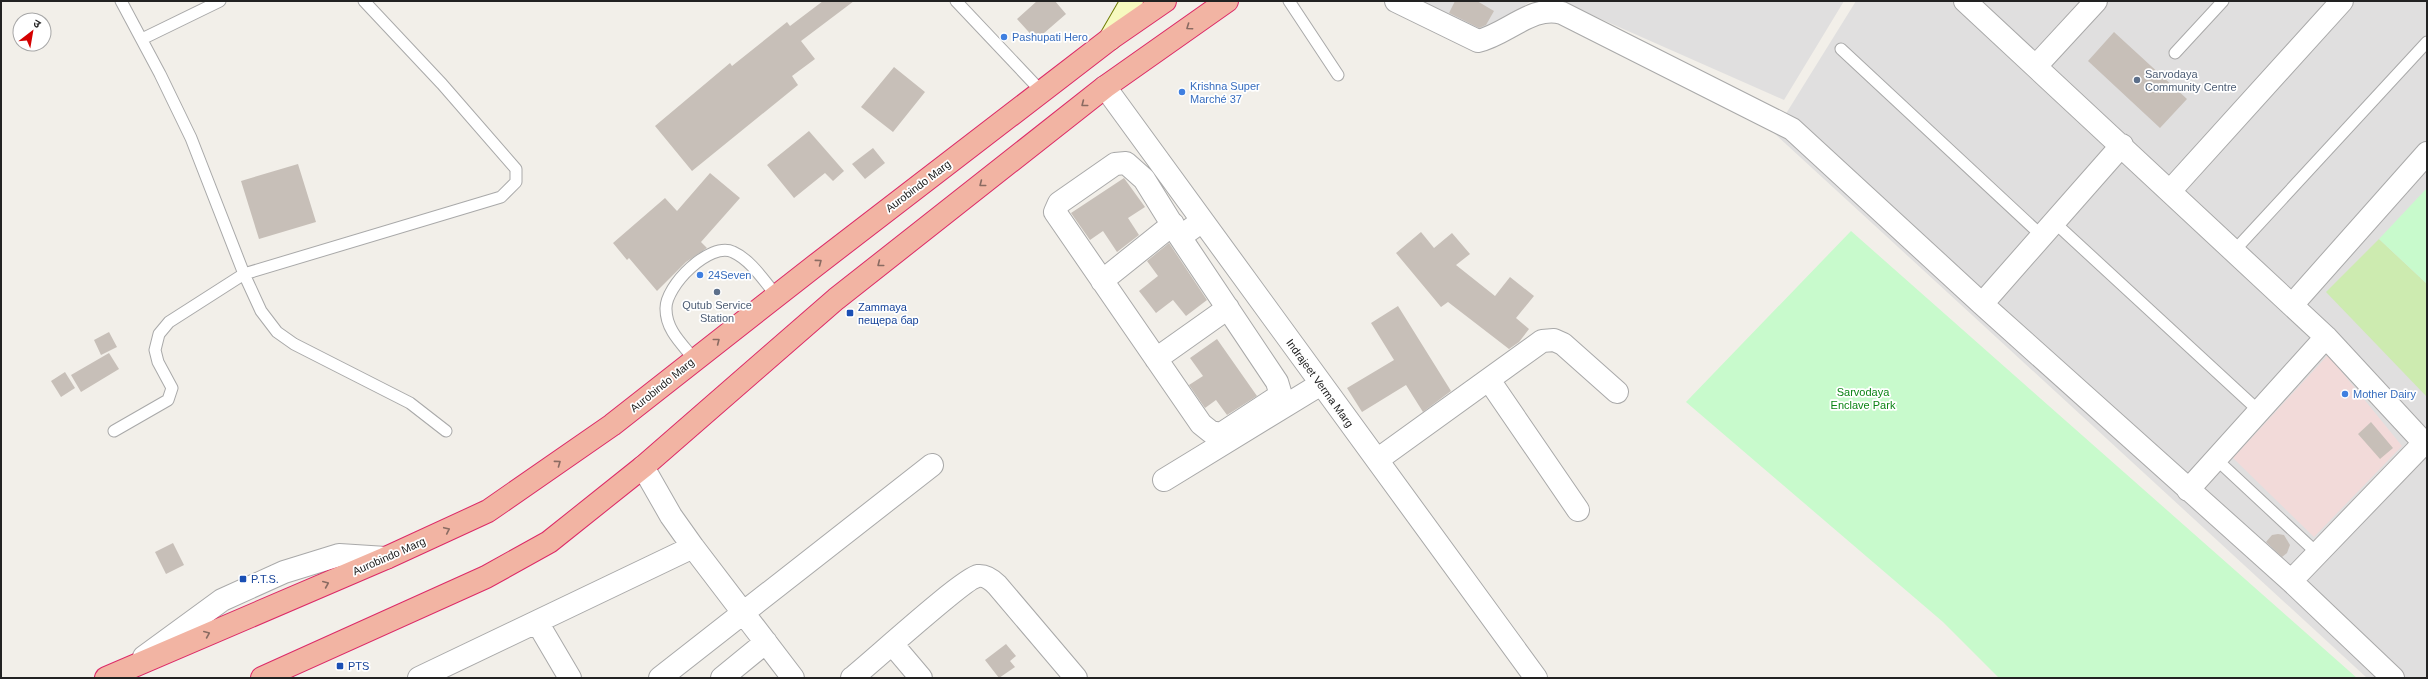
<svg xmlns="http://www.w3.org/2000/svg" width="2428" height="679" font-family="Arial,'Noto Sans Devanagari',sans-serif">
	<rect width="100%" height="100%" fill="#f2efe9"/>
	<path fill="#e0dfdf" d="M1402 1H1531L1479 37Z
		M1560 1H1844L1784 100Z
		M1856 1H2427V678H2367L1774 133Z"/>
	<path fill="#f2dad9" d="M2328 355 2402 446 2314 537 2233 458Z"/>
	<path fill="#cdebb0" d="M2379 239 2427 284V397L2326 292Z"/>
	<path fill="#c8facc" d="M2427 188V284L2379 239Z
		M1851 231 2357 678H1999L1943 622 1686 402Z"/>
	<path fill="#c7bfb8" d="M823 1H854L801 41 815 59 792 76 798 85 692 171 655 126 730 63 732 66 787 22 790 26Z
		M1037 1H1055L1066 14 1036 40 1017 19Z
		M1455 1H1477L1494 11 1486 25 1479 28 1449 13Z
		M2114 32 2187 99 2160 128 2088 61Z
		M894 67 925 92 893 132 861 107Z
		M809 131 844 171 833 181 825 173 794 198 767 165Z
		M873 148 885 163 865 179 852 164Z
		M298 164 316 222 259 239 241 181Z
		M710 173 740 198 701 242 707 248 686 262 657 291 629 258 627 260 613 243 665 198 677 211Z
		M1124 178 1145 207 1128 218 1139 235 1117 252 1103 231 1090 240 1071 213Z
		M1421 232 1434 248 1452 233 1470 254 1456 265 1495 296 1510 277 1534 296 1516 318 1529 329 1519 342 1509 349 1448 302 1441 307 1396 253Z
		M1169 243 1207 300 1186 316 1173 300 1156 313 1139 291 1158 276 1147 261Z
		M1398 306 1451 391 1423 412 1406 385 1362 412 1347 388 1394 360 1371 323Z
		M109 332 117 347 101 355 94 340Z
		M1217 339 1257 396 1227 415 1216 400 1205 408 1189 385 1203 376 1190 358Z
		M109 353 119 369 81 392 71 375Z
		M65 372 75 388 61 397 51 381Z
		M2371 422 2393 448 2380 459 2358 434Z
		M2278 534 2284 535 2290 545 2287 553 2282 557 2266 542 2272 535Z
		M173 543 184 565 166 574 155 552Z
		M1006 644 1016 656 1010 661 1015 667 999 678 985 660Z"/>
	<g fill="none" stroke-linecap="round" stroke-linejoin="round">
		<defs>
			<path id="service" d="M121 1 160 74 191 138 244 274 261 311 277 332 294 344 410 403 446 431
				M956 1 1042 92
				M1289 1 1338 75
				M142 39 220 1
				M1841 49 2042 236
				M2175 53 2223 1
				M2054 222 2259 411
				M2234 251 2427 42
				M694 359C682 344 666 330 666 309 665 286 710 241 733 252 751 260 764 281 776 295
				M114 431 168 400 172 388 158 362 155 350 159 334 169 322 244 274 501 197 516 182V169L442 84 364 1
				M2216 459 2317 553"/>
			<path id="minor" d="M1396 1 1478 41C1506 35 1533 4 1562 13L1792 129 1982 304 2291 581 2393 678
				M1965 1 2326 337 2427 446
				M2036 66 2096 1
				M1105 87 1536 678
				M2170 191 2342 1
				M1180 237 1277 382 1280 392 1276 398 1221 434 1211 432 1201 424 1055 212 1059 203 1115 164 1126 163 1144 179 1180 237 1202 221
				M1102 281 1173 224
				M1982 304 2122 145
				M2292 305 2427 153
				M1156 359 1228 308
				M1489 380 1578 510
				M1377 460 1542 341 1554 340 1563 344 1617 392
				M643 467 671 516 693 547 793 678
				M1164 480 1321 384
				M2188 490 2326 337
				M2291 581 2424 443
				M537 622 570 678
				M893 645 921 678
				M144 657 222 600 284 572 339 555 386 558
				M419 678 693 547
				M660 678 932 465
				M722 678 766 642
				M852 678C871 663 964 578 978 576 986 575 992 580 997 585L1076 678"/>
			<path id="secondary" d="M1110 39 1132 1"/>
			<path id="trunk" d="M106 678 386 558 488 511 612 425 816 265 1110 39 1165 1
				M262 678 486 577 549 542 643 467 836 299 1105 87 1227 1"/>
		</defs>
		<use href="#service" stroke="#a9a9a9" stroke-width="13"/>
		<use href="#minor" stroke="#a9a9a9" stroke-width="24"/>
		<use href="#secondary" stroke="#707d05" stroke-width="24"/>
		<use href="#trunk" stroke="#dc2a67" stroke-width="24"/>
		<use href="#service" stroke="#fff" stroke-width="11"/>
		<use href="#minor" stroke="#fff" stroke-width="22"/>
		<use href="#secondary" stroke="#f7fabf" stroke-width="22"/>
		<use href="#trunk" stroke="#f2b4a3" stroke-width="22"/>
	</g>
	<defs><path id="oneway-chevron" d="M-2-3.5L2.5 0L-2 3.5" fill="none" stroke-width="1.6" stroke-linecap="round" stroke-linejoin="round"/></defs>
	<g stroke="#8a6b62">
		<use href="#oneway-chevron" transform="translate(1189 27) rotate(145)"/>
		<use href="#oneway-chevron" transform="translate(1084 104) rotate(142)"/>
		<use href="#oneway-chevron" transform="translate(982 184) rotate(142)"/>
		<use href="#oneway-chevron" transform="translate(819 262) rotate(-37)"/>
		<use href="#oneway-chevron" transform="translate(880 264) rotate(142)"/>
		<use href="#oneway-chevron" transform="translate(717 341) rotate(-38)"/>
		<use href="#oneway-chevron" transform="translate(558 463) rotate(-36)"/>
		<use href="#oneway-chevron" transform="translate(447 530) rotate(-25)"/>
		<use href="#oneway-chevron" transform="translate(326 584) rotate(-23)"/>
		<use href="#oneway-chevron" transform="translate(207 634) rotate(-23)"/>
	</g>
	<g fill="#3f7fe0" stroke="#fff" stroke-width="1.5">
		<circle cx="1004" cy="37" r="4"/>
		<circle cx="1182" cy="92" r="4"/>
		<circle cx="700" cy="275" r="4"/>
		<circle cx="2345" cy="394" r="4"/>
	</g>
	<g fill="#5c6f8a" stroke="#fff" stroke-width="1.5">
		<circle cx="2137" cy="80" r="4"/>
		<circle cx="717" cy="292" r="4"/>
	</g>
	<g fill="#1a4fb4" stroke="#fff" stroke-width="1.5">
		<rect x="846" y="309" width="8" height="8" rx="2"/>
		<rect x="239" y="575" width="8" height="8" rx="2"/>
		<rect x="336" y="662" width="8" height="8" rx="2"/>
	</g>
	<g text-anchor="middle" stroke-width="3.5" stroke-linejoin="round" paint-order="stroke">
		<g font-size="11" fill="#366cbe" stroke="#fff" text-anchor="start">
			<text x="1012" y="41">Pashupati Hero</text>
			<text x="1190" y="90">Krishna Super<tspan x="1190" dy="13">Marché 37</tspan></text>
			<text x="708" y="279">24Seven</text>
			<text x="2353" y="398">Mother Dairy</text>
		</g>
		<g font-size="11" fill="#4e5e75" stroke="#fff" text-anchor="start">
			<text x="2145" y="78">Sarvodaya<tspan x="2145" dy="13">Community Centre</tspan></text>
			<text x="717" y="309" text-anchor="middle">Qutub Service<tspan x="717" dy="13">Station</tspan></text>
		</g>
		<g font-size="11" fill="#222" stroke="#fff">
			<text transform="translate(918 186) rotate(-37)" y="4">Aurobindo Marg</text>
			<text transform="translate(1320 383) rotate(54)" y="4">Indrajeet Verma Marg</text>
			<text transform="translate(662 385) rotate(-39)" y="4">Aurobindo Marg</text>
			<text transform="translate(389 556) rotate(-24)" y="4">Aurobindo Marg</text>
		</g>
		<g font-size="11" fill="#164399" stroke="#fff" text-anchor="start">
			<text x="858" y="311">Zammaya<tspan x="858" dy="13">пещера бар</tspan></text>
			<text x="251" y="583">P.T.S.</text>
			<text x="348" y="670">PTS</text>
		</g>
		<g font-size="11" fill="#0c8416" stroke="#fff">
			<text x="1863" y="396">Sarvodaya<tspan x="1863" dy="13">Enclave Park</tspan></text>
		</g>
	</g>
	<rect width="2428" height="679" fill="none" stroke="#222222" stroke-width="4"/>
	<g transform="translate(32 32) rotate(31)"><circle r="19" fill="#ffffff" stroke="#a7a7a7"/>
	<path d="M0-3L7 15L0 10L-7 15Z" fill="#d40000"/>
	<text y="-6" font-size="11" font-weight="bold" text-anchor="middle" fill="#222222">उ</text>
	</g>
</svg>
